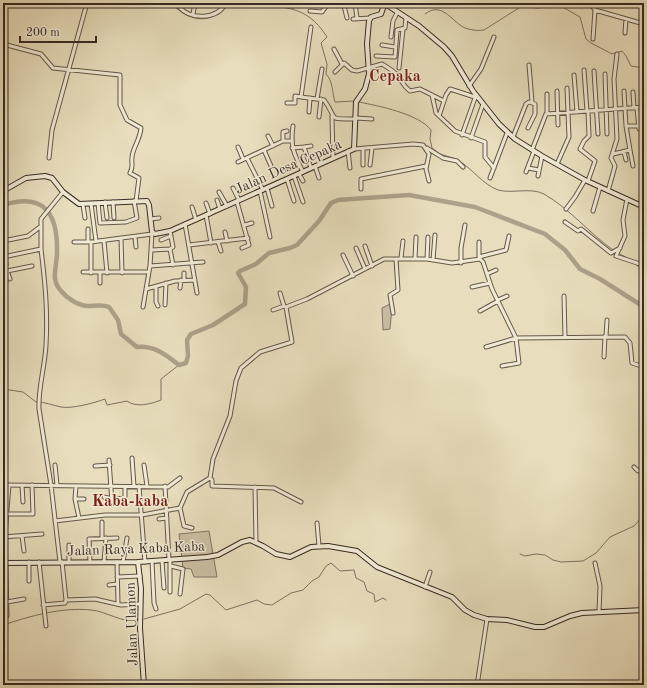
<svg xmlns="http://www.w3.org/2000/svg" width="647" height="688" font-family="'Old Standard TT',serif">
	<rect width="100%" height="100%" fill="#e8debd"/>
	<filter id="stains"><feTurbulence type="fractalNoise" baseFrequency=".005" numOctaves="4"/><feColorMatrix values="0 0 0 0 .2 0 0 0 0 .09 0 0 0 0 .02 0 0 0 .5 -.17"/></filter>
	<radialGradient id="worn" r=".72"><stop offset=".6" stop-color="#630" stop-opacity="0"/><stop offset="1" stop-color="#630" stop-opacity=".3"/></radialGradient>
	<path fill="#cabfa3" stroke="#817464" d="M390 304 392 306 390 329 383 330 382 308Z
		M209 531 217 577H194L191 569 183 568 179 534Z"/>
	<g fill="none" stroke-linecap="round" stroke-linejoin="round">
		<path stroke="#7e7161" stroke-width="1" d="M170 3C189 19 204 26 224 9
			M241 3 245 5C281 8 305 2 327 37L321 43 327 64 326 74C333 81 332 92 335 102L354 101
			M226 7 231 3
			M425 14C441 1 451 20 463 27 469 30 477 31 484 30L522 6 537 8 559 5 580 17 586 39 591 43 612 54 622 51 626 56 631 66 644 68
			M359 102C379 106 419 114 431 130L430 139 432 148 440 154 456 159
			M459 161C473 169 482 184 498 190 512 194 530 187 544 194 570 209 589 233 613 250
			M618 253 631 260
			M3 389 23 392 36 402C45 402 52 405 61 407 72 409 94 403 105 399L107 405 127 401C136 408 151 404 161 400V379L179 365
			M520 554 525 556 536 554 545 555 553 560 561 562 583 561 596 553 610 537 634 526 644 515
			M144 619 180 609 206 594 210 595 226 610 257 600 264 604 272 605 291 593 303 590 312 581 319 577 326 566 331 563 340 571 354 570 356 578 364 582 367 591 374 594 375 602 383 598 386 600
			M3 625C31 616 61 607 91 610 106 611 123 624 138 620"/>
		<path stroke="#aca189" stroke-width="4.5" d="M3 205C45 192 58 214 57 253 57 267 50 279 61 291 67 298 77 305 87 306 95 306 102 304 109 307L118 320 121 334 137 347C154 345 166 355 179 365L186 363 188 356 187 340 191 334 213 325 245 304 246 287 238 273 240 271 256 264 269 253 290 248 297 245 319 221 331 203 338 200 409 195 475 207 545 234 565 250 580 269 600 279 644 307"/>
		<defs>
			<path id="street" d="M179 3V7C191 20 217 20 226 3
				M268 3 293 6 295 3
				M337 3 344 6 355 4
				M355 3 357 18
				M590 3 595 10 644 24
				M344 6 347 18
				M310 11 322 12 327 5 331 3
				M193 14 195 3
				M353 19 370 18
				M311 27 301 97 324 100C339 120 325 119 356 119
				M625 33 626 19
				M391 37 393 21 397 13
				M593 39 595 10
				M3 44 41 54 53 68 120 75V105L127 120 141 128C140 140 133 147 132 157 131 164 134 166 130 173L139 178 136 201
				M382 45 395 47
				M334 49 342 64
				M376 56 395 57 397 30 405 28 406 18
				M529 65 532 102
				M399 68 403 29
				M584 70 587 111
				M594 71 598 134
				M335 72 344 63 352 70 357 71 382 64C387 67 394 71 398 76 403 82 402 85 410 91L420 89 444 101
				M605 74 607 134
				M574 75 577 112
				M642 85 643 107
				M469 86 481 69 494 37
				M557 91 558 125
				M633 92 634 108
				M547 94V114
				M432 95 436 113 455 131 485 142V157L494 168
				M317 99 322 69
				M287 103H295V96L301 97
				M637 108 639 129
				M588 111 589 136 584 141 580 149 595 161 588 181
				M309 112 310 98
				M332 116 333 158
				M439 116 446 95 450 89 478 98
				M319 117 321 99
				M356 118 372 119
				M293 126C290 147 294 154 303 172
				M626 126H639
				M462 135 475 98
				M268 136 273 146
				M513 137 526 104 529 102 535 104V114L528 128
				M471 138 483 104
				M283 141V132L287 131
				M238 147 243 159
				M304 147 311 146
				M292 148 304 147 311 168
				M363 148V165
				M427 148 443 158 457 161 463 167
				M354 149 413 144 423 145 429 154 426 169 429 181
				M264 150 271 166
				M532 150 546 114 644 107
				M630 150 633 166
				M348 151 350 168
				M624 152 626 160
				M613 154 630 150 626 126 624 91
				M49 158 52 130 87 3
				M247 158 263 190
				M238 162 283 141H291
				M557 164 569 137 567 88
				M370 165 372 148
				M315 166 319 178
				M528 168 539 170
				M526 172 534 151
				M299 174 303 181
				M294 176 303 202
				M538 176 542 156
				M490 178 507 133
				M287 179 294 201
				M233 188 239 200
				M267 188 272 206
				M361 189V179L426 166
				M260 191 270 237
				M608 191 615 166 611 158 617 139 614 79 617 54
				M219 192 227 206
				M627 199 623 220 625 236 616 256 637 263 644 267
				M217 200 220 209
				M105 202 107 218
				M113 202 114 218
				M237 202 249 245 242 248
				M98 203 100 223 126 222 137 218 134 201
				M206 203 210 214
				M91 204 96 241
				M83 205 85 218
				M192 207 196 220
				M566 209 575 197 585 180
				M593 211 600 187
				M206 215 211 243
				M151 219 159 218
				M565 222 578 231 581 229 611 253 620 248
				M185 224 197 293
				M245 225 252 223
				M88 229V242
				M170 231 173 247 170 249
				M225 232 227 241
				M135 237 136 247
				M121 238 122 273
				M161 240 171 236
				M3 241 28 236 40 227
				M104 241 107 273
				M74 242H91L152 234
				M218 242 221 251
				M479 242V257
				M189 245 248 238
				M365 246 372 266
				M356 248 365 269
				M41 249C45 282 48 311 46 345 45 367 38 387 39 409L51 485 60 562
				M152 250 170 249 173 265
				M343 255 353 276
				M3 257 41 249V219L63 192
				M5 257 6 265 4 266 7 271 32 266
				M479 257 506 250 509 236
				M401 258 403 241
				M415 259 416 237
				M427 259 428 237
				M433 260 435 235
				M461 263V248L465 225
				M150 266 203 262
				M83 272H149
				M3 273 7 271 10 279
				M91 273V242
				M100 273V283
				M184 273V280
				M487 274 496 270
				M472 287 490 283
				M156 288V302L158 306
				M180 288 181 280
				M146 289 175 281 195 280
				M280 293 284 306
				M564 296 565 337
				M498 300 507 296
				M165 305 166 283
				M143 307 150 266 152 234
				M273 310 284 306 286 307 307 299 384 259H427L452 263 480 259 483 262 492 289 516 338 625 337 630 343 632 363 644 367
				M480 311 498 301
				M393 313 390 295 398 290 396 259
				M606 336 607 320
				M486 347 516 338 519 363 502 366
				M604 357 605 336
				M132 458 134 486
				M109 460 112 503
				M55 465 57 485
				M144 465 147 486
				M95 466 110 465
				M634 467 638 471H644
				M210 478 212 480V486L274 488 301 502
				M3 485 168 487 180 478
				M22 485 23 502
				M76 486 75 499 79 518
				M139 486 145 562
				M165 486 169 560
				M255 487 256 542
				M104 497 112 499
				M75 499H84
				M118 499 125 497V487
				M140 502H149
				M180 508 184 526 192 528
				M7 514H33L32 485
				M159 519 167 518
				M55 521 105 515H142L180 508 187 492 210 478 213 459 230 416 236 381 241 368 260 352 292 342 286 307
				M102 522V538
				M317 523 319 546
				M22 536 24 551
				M3 537 42 534
				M69 545V562
				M170 560V592
				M152 561 154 603 156 609
				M162 561 164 588
				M39 562 46 626
				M62 562 66 600
				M90 562 89 539 117 538
				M104 562 106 538
				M117 562 118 604
				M123 562 127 538
				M595 563 600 586 599 612
				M171 566 183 569 180 594
				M117 577 140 576
				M29 581V562
				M109 585 117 584
				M425 587 430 572
				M7 602 24 599
				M43 605 65 603 66 600 95 599 121 605 139 604
				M7 616 5 534 9 485
				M478 679 487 619"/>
			<path id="secondary" d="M384 3 419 26 444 47 452 56 473 91 499 124 515 139 542 156 585 180 644 207
				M3 191 26 178 45 176 52 178 63 192 79 204 147 201 149 205 152 232 155 234 170 231 206 215 354 149 356 102 365 89 369 74 367 44 369 21 371 17 381 14 384 5
				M138 562 141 589 140 628 144 685
				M3 563 138 562 207 557 218 555 242 542 250 540 263 546 276 554 290 557 311 547 328 546 357 551 377 567 452 597 465 610 474 615 487 619 507 620 535 627H544L570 616 582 613 644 610"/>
		</defs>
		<use href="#street" stroke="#64574a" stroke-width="5"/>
		<use href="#secondary" stroke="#382a24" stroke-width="6"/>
		<use href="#street" stroke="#f0ead4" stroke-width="3"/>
		<use href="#secondary" stroke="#f0ead4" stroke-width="4"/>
	</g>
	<g text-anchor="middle" stroke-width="3" stroke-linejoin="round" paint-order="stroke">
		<g font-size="14" fill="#382a24" stroke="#f0ead4">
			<text transform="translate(288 166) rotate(-24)" y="5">Jalan Desa Cepaka</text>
			<text transform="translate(136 548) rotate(-2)" y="5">Jalan Raya Kaba Kaba</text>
			<text transform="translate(131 624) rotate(-92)" y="5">Jalan Ulamon</text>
		</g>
		<g font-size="16" font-weight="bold" fill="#7a1f14" stroke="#f0ead4">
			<text x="395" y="81">Cepaka</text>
			<text x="130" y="506">Kaba-kaba</text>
		</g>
	</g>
	<rect width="647" height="688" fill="none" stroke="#e8debd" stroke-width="16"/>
	<rect x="4" y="4" width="639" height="680" fill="none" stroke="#382a24" stroke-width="2"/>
	<rect x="8" y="8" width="631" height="672" fill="none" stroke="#382a24"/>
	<path d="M20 36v6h76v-6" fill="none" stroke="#382a24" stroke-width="2"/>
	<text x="26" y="36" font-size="12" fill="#382a24" stroke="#f0ead4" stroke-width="3" paint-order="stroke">200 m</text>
	<rect width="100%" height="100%" filter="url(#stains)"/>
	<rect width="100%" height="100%" fill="url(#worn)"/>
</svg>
